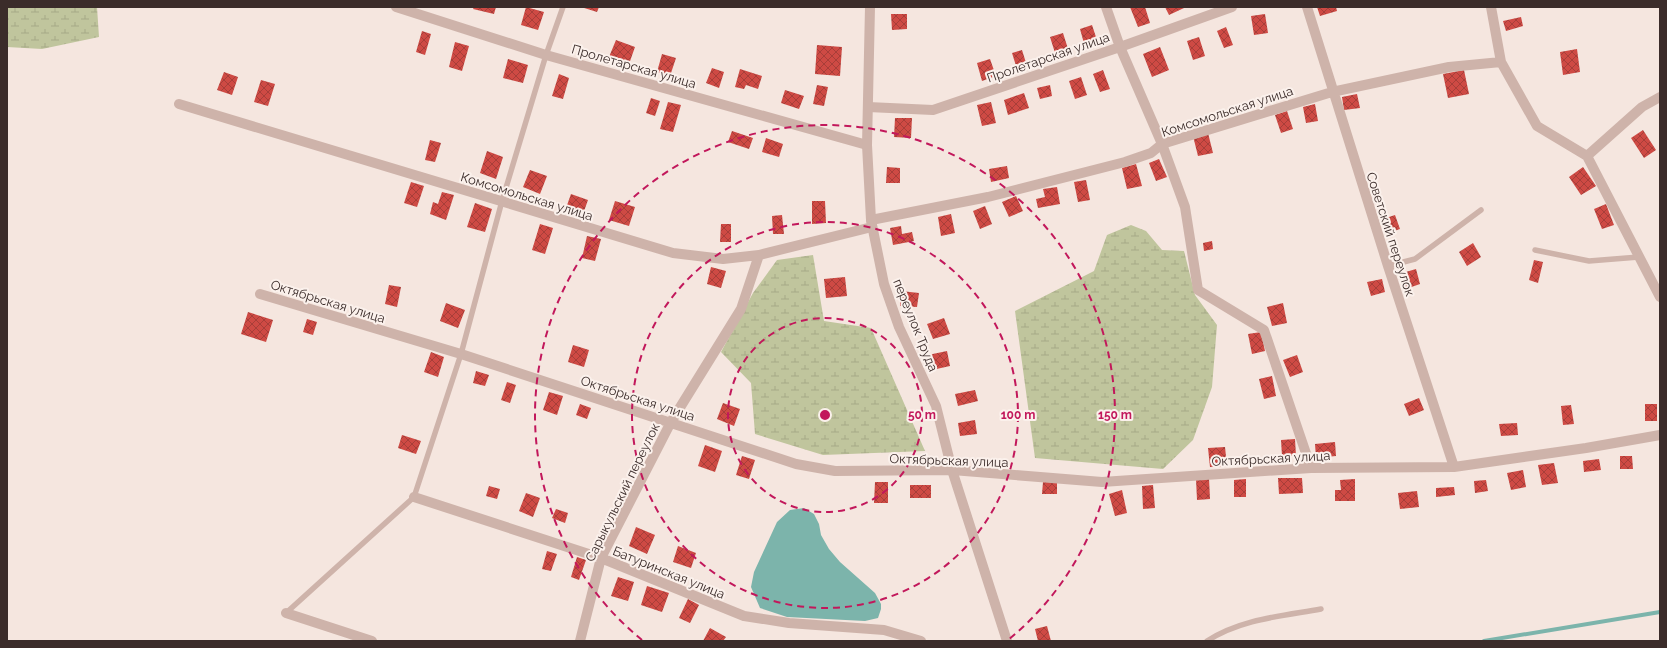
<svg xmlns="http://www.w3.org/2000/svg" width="1667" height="648" font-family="Raleway,sans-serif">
	<defs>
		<pattern id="wetland-marsh" width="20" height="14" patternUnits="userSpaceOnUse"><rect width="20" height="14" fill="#c0c59d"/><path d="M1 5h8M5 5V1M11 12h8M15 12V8" fill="none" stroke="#a6a987"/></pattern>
		<pattern id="building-cross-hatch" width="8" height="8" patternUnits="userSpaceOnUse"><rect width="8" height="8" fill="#ce4a44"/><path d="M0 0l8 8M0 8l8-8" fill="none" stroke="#a83e39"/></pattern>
	</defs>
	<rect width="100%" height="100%" fill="#f5e6df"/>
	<path fill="url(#wetland-marsh)" d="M7 7H97L99 37 42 49 7 47Z
		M1131 225 1146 231 1162 250 1184 251 1195 295 1217 325 1212 387 1193 440 1163 469 1035 458 1015 311 1094 271 1107 235Z
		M813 255 824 321 871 328 925 451 823 455 755 434 751 383 721 352 753 293 777 260Z"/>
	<path fill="#7cb4ab" d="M804 508 814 514 819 524 821 535 829 549 840 562 875 593 881 604V609L878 618 865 621 787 617 760 608 751 587 754 572 777 522 790 510Z"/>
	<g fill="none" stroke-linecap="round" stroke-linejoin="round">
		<path stroke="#7cb4ab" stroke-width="4" d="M1484 641 1660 612"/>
	</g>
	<path fill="url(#building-cross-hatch)" d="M474 7H496L494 14 473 9Z
		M526 7 544 12 538 30 521 25Z
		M581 7H599L597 12Z
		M1130 7H1145L1150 23 1138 27Z
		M1165 7H1183L1184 8 1169 15Z
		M1317 7H1336L1337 11 1320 16Z
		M891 14H907V29L892 30Z
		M1265 14 1268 33 1254 35 1251 16Z
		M1521 17 1523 26 1506 31 1503 21Z
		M1092 25 1098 43 1085 47 1080 29Z
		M1226 27 1233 45 1224 48 1217 31Z
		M422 31 431 34 425 55 416 52Z
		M1063 33 1069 52 1056 56 1050 37Z
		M1199 37 1205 56 1193 60 1187 41Z
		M616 40 635 47 629 64 609 57Z
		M455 42 469 46 462 71 449 67Z
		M817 45 842 47 840 76 815 74Z
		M1160 47 1169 70 1152 77 1143 54Z
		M1577 49 1580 72 1563 75 1560 52Z
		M1022 50 1027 66 1017 69 1012 53Z
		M662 54 676 58 670 76 657 72Z
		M508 59 528 65 523 83 503 78Z
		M990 59 996 76 982 81 977 63Z
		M712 68 724 72 719 88 706 83Z
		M740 69 762 76 758 89 746 85 744 89 735 87Z
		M1103 70 1110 89 1100 92 1093 74Z
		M1464 70 1469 94 1448 98 1443 74Z
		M224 72 238 77 232 95 217 90Z
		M559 74 569 78 563 99 552 96Z
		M1081 77 1087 95 1075 99 1069 81Z
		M261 80 275 84 268 106 254 102Z
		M817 85 828 87 824 106 813 104Z
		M1050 85 1052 96 1040 99 1037 88Z
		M785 90 804 96 799 109 781 103Z
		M1024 93 1029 108 1008 115 1004 100Z
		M1357 94 1360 108 1344 110 1342 97Z
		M651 98 660 101 655 116 646 113Z
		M668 102 681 105 673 132 660 129Z
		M991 102 996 123 982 126 977 105Z
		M1315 104 1318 121 1306 123 1303 107Z
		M1287 111 1293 129 1281 133 1275 115Z
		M895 118H912L911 138 894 137Z
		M1643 130 1656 150 1644 158 1631 138Z
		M732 131 753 138 749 149 728 142Z
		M1208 133 1213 153 1198 156 1193 136Z
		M766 138 783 144 779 157 762 152Z
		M430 140 441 143 435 162 425 160Z
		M487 151 503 157 496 179 480 173Z
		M1159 159 1167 177 1156 181 1149 163Z
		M1136 164 1142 186 1127 189 1122 168Z
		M1007 166 1009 178 991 182 989 169Z
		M887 167 900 168V183H886Z
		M1583 167 1596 186 1581 195 1569 177Z
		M530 170 547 176 540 194 523 187Z
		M1086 180 1090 200 1078 202 1074 182Z
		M411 182 424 186 417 207 404 203Z
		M1057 187 1060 204 1038 208 1036 199 1045 197 1043 189Z
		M442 192 454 195 446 220 430 214 433 202 438 204Z
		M571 194 588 200 583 214 566 208Z
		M1016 196 1023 211 1009 217 1002 202Z
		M615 201 635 207 629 226 609 220Z
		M812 201H825L826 223 812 224Z
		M475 203 492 209 485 232 467 227Z
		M1606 204 1614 225 1602 229 1594 209Z
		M985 206 992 224 980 229 973 211Z
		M951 214 955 233 941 236 938 217Z
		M782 215 784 234H773L772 216Z
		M1395 215 1400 229 1388 233 1383 219Z
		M540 224 553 228 545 254 532 250Z
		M721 224H731V242H720Z
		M901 226 902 234 912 232 914 241 893 245 890 228Z
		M587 236 601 239 595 261 582 258Z
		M1212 241 1213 249 1204 251 1203 243Z
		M1473 243 1481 257 1467 266 1459 252Z
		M1534 260 1543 262 1538 283 1529 280Z
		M711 267 726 271 721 288 707 284Z
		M1416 269 1420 284 1403 290 1399 274Z
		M845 277 847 296 826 298 824 279Z
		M1382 279 1385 292 1371 296 1367 282Z
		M389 285 401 287 397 307 385 304Z
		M901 291 919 293 917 307 900 306Z
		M446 303 465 310 458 328 440 321Z
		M1283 303 1287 323 1272 326 1267 307Z
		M248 312 273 320 266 342 241 334Z
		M944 318 950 334 933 339 927 324Z
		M307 319 317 322 313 335 303 332Z
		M1261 332 1265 351 1252 354 1248 334Z
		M573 345 589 350 584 367 568 362Z
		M947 351 950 366 932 370 928 355Z
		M431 352 444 357 438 377 424 372Z
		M1297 355 1303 372 1290 377 1283 360Z
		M476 371 489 375 485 386 473 383Z
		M1272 376 1276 396 1264 399 1259 379Z
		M507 382 516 385 510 403 501 400Z
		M975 390 978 401 958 406 955 394Z
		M549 392 563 396 557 415 543 410Z
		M1419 398 1424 410 1409 416 1404 404Z
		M723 403 740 409 734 426 717 419Z
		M580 404 591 408 587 419 576 415Z
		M1645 404H1657V421H1645Z
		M1571 405 1574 424 1563 425 1561 406Z
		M975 420 977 434 960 436 958 423Z
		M1517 423 1518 435 1501 436 1499 424Z
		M402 435 421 441 416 454 398 448Z
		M1295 439 1296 456H1282L1281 440Z
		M1335 442 1336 456 1316 458 1315 444Z
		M705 445 722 451 715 472 698 466Z
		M1225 447 1227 466 1210 467 1208 448Z
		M742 456 755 460 749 479 736 475Z
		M1620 456H1632L1633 469H1620Z
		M1599 459 1601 470 1584 472 1583 461Z
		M1554 463 1558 483 1542 485 1538 465Z
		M1523 470 1526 487 1511 490 1507 473Z
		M1209 478 1210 499 1197 500 1196 479Z
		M1278 478H1302L1303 493 1279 494Z
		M1246 479V497H1234V480Z
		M1355 479V501H1335V490H1341L1340 480Z
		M1486 480 1488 491 1475 493 1474 481Z
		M875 482H888V503H874Z
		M1043 482H1057V494H1042Z
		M910 485H931V498H910Z
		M1153 485 1155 508 1143 509 1142 486Z
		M489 486 500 489 497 499 486 496Z
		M1454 487 1455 495 1436 497V488Z
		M1122 490 1127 513 1115 516 1109 494Z
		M1417 491 1419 507 1400 509 1398 493Z
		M526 493 540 498 533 517 519 511Z
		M556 509 568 513 565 523 552 518Z
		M636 527 655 535 647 554 629 546Z
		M678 546 696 553 691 568 673 562Z
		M547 551 557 554 551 571 542 569Z
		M577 557 586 560 579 580 571 577Z
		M618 577 634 582 628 601 611 596Z
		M647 586 669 593 662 612 641 605Z
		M688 599 699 605 690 623 679 618Z
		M1047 626 1051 641H1038L1035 629Z
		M710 628 726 637 723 641H703Z"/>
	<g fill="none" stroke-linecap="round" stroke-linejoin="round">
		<path stroke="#ceb3aa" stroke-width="5.5" d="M1535 250 1589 261 1639 257
			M1388 266 1415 259 1481 210
			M286 613 414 497 461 354 502 201 546 55 563 7
			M1207 641C1241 619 1282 616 1321 609"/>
		<path stroke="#ceb3aa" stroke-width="10" d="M396 7 546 55 867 145
			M1106 7 1120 47 1162 144 1185 207 1198 290 1264 330 1311 468
			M1307 7 1388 266 1454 467
			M1491 7 1501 62 1537 126 1587 156 1660 297
			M179 104 673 253 723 259 759 255 872 227
			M868 107 933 110 1120 47 1232 7
			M1587 156 1642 107 1660 97
			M871 220 988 197 1125 162 1151 153 1162 144 1332 92 1449 67 1501 62
			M260 294 461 354 796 464 835 471 952 470 1102 482 1311 468 1454 467 1586 448 1660 435
			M414 497 601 558 744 616 789 623 884 630 921 641
			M286 613 372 641
			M580 641 601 558 671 422 741 309 759 255"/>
		<path stroke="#ceb3aa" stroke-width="10" d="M870 7 867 145 871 220 884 284 899 327 936 406 952 470 1007 641"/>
	</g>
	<g fill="none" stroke="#c2185b" stroke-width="2" stroke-dasharray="7 5">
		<circle cx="825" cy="415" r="97"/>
		<circle cx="825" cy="415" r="193"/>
		<path d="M642 640A290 290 0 1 1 1008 640"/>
	</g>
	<g text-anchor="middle" stroke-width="4" stroke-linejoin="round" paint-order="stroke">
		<g font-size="13" fill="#3b2c2a" stroke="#fbf1ec">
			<text transform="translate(1048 57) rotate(-19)" y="5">Пролетарская улица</text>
			<text transform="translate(634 66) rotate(16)" y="5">Пролетарская улица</text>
			<text transform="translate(1227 111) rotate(-18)" y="5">Комсомольская улица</text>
			<text transform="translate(527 196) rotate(17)" y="5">Комсомольская улица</text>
			<text transform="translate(1391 234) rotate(72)" y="5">Советский переулок</text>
			<text transform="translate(328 301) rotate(17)" y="5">Октябрьская улица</text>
			<text transform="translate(916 325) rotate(68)" y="5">переулок Труда</text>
			<text transform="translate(638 398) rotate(18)" y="5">Октябрьская улица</text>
			<text transform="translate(1271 458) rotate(-3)" y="5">Октябрьская улица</text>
			<text transform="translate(949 460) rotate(2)" y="5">Октябрьская улица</text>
			<text transform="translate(622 492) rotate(-64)" y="5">Сарыкульский переулок</text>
			<text transform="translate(669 572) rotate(22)" y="5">Батуринская улица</text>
		</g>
	</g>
	<circle cx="825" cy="415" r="6" fill="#c2185b" stroke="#fbf1ec" stroke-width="2"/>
	<g font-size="12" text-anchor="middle" font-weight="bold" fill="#c2185b" stroke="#fbf1ec" stroke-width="4" stroke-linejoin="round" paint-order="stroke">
		<text x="922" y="419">50 m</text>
		<text x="1018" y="419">100 m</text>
		<text x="1115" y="419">150 m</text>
	</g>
	<rect width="1667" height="648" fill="none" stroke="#3b2c2a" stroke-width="16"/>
</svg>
